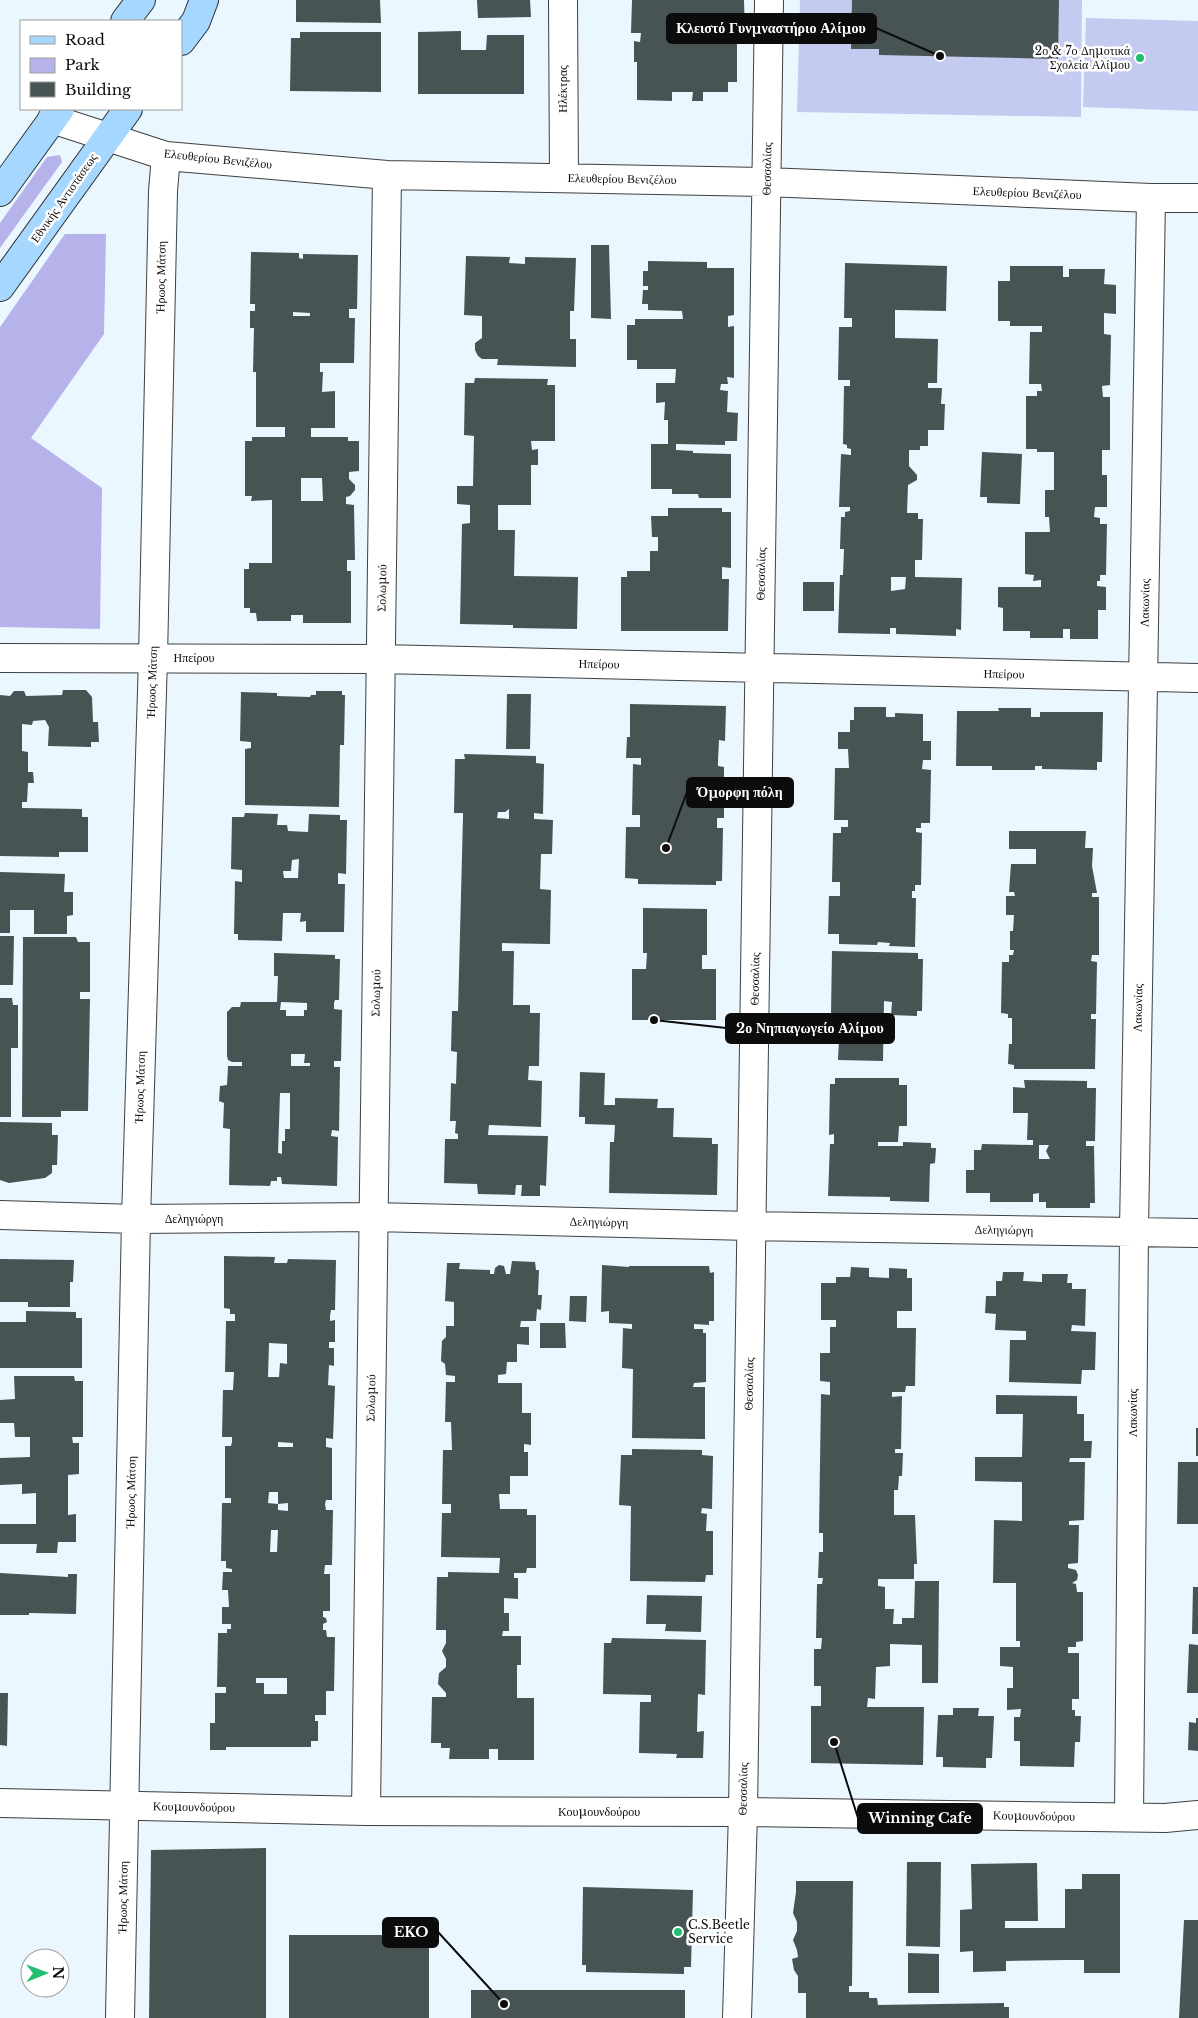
<svg xmlns="http://www.w3.org/2000/svg" width="1198" height="2018" font-family="'Libre Baskerville',serif">
	<rect width="100%" height="100%" fill="#eaf7ff"/>
	<path fill="#b6b3ea" d="M60 155 62 162 0 248V223L47 157Z
		M65 234H106L104 334 31 438 102 488 100 629 0 627V327Z"/>
	<path fill="#c5caf1" d="M800 0H1082L1081 117 797 112Z
		M1086 18 1198 21V111L1083 107Z"/>
	<path fill="#485454" fill-rule="evenodd" d="M296 0H380L381 23 296 22Z
		M477 0H530L531 17 478 18Z
		M632 0H744L745 36H733V42H737V82H728V92H703V101H692L693 92H672V101L637 100V62H634V41L640 42 641 33H631ZM683 34H693V42H683Z
		M852 0H1059L1058 59 879 55V49H851Z
		M461 31V50H486L487 35H524V94H418V32Z
		M300 32H381V92L290 91 291 38H300Z
		M591 245H609L611 319 591 318Z
		M251 252 299 253V258L303 259V254L358 255 357 309H349V318H355L354 363H320V372H323L322 392 335 391V428H311V437H348V441H359V471L349 472V479L355 485V490L350 496 346 497V504L354 505 355 560H347V571H351V623H303V615H291V621H257L256 613H250V608H244V569H249V563H272V500L251 501 252 496H245V441H252V437H285V427H256V372H253L254 328H250V311H255V304H250ZM293 312 310 313V316H293ZM301 478H322L323 501H301Z
		M466 256 510 257 509 263 525 264V257L576 258 574 311H570V339H576V367L497 365 498 359H482L478 356 475 350V343L482 338V316L464 315Z
		M648 261 707 262V268H734V315L728 316V327L734 326V378L727 377 728 384H721L720 390 728 391 727 412 738 413 737 441H725V445L676 444V450L693 451V453L731 454V498H699L698 494H672V489H651V444H668V420H664L665 402 656 403V383H675L676 369H637V360H627V325H635V319H683L682 311 648 310V304H642L643 290H648V286H643V271H648Z
		M845 263 947 266 946 311 895 310V338L938 339 937 383H928V388H942L941 404H945L944 430H928V446H920V450H909V466L917 475V480L908 485 907 513H918V519H923L922 560H915V577L962 578 961 630 956 629V636L896 634V628H890V634L838 633 840 575H843L844 549H840L841 517H845V512L850 511V507H839L841 454 851 455V449L847 448V445L843 444 844 386H850V380H838L839 327H852V318H844ZM891 577H906L905 589 891 591Z
		M1010 266H1063V277H1069V269H1105L1104 284 1116 285V314L1104 313V334L1111 335 1110 385 1102 386 1103 397H1110V450H1102V475H1107V507H1095L1094 517 1100 518V524H1107L1106 575H1100V581H1097V586L1106 587V610H1098V639H1070V629H1063V638H1030V631H1003V608L998 607V587H1041V580L1033 581 1034 575 1025 574V532H1050L1049 517H1045V490H1054V452H1037V449H1026V396H1037V391H1042L1041 384H1029L1030 332H1042V326H1010V321H998V281H1010Z
		M475 378 548 379 547 385H555V441H531L532 450 538 449V465H531V505H498V530H515L514 576 578 577 577 629 513 628V625L460 624 462 524 470 523V505L457 504V486H473L474 436 464 435 465 383H474Z
		M982 452 1022 454 1020 504 987 503V497H980Z
		M668 508H722V512H731V568L722 567V579H729L728 631H621V577H627V571H650V551H658V537H652L651 516H668Z
		M803 582H834V611H803Z
		M63 690H86L92 697 93 722H98L99 742H91V747L48 746 49 727 45 720 33 721 32 725 22 724V751L28 752V772H33L34 783H28L27 802H22V808L82 809V817H88V852H59V857L0 856V695L10 696 14 691H24L26 696 62 695Z
		M316 691H342V695H345L344 745H340L339 807 245 805V749L251 748V742L240 741 241 692 277 693V696L310 697 311 695H316Z
		M507 694H531L530 749H506Z
		M630 704 726 706 725 741 719 740 718 760V766L724 767V818H717V828H723L722 881H716V885L638 884V879L625 878 626 827H640V815H632L633 764 641 765V758H626L627 737H630Z
		M854 707H886V717H895V713L923 714V741H931V760H923L922 769 931 770 930 823H921V828H916V832L922 833 921 885H915V891H912V898H916L915 947 889 946 890 943 878 942 877 945 839 944V934H828L829 896H840V882H832L833 833H841V827H848V820H834L835 768H849L848 749H838V732H850V720H854Z
		M998 708H1031V717H1040V712H1103L1102 762H1097V770L1042 769V766H1035V770H992V766H956L957 711H999Z
		M464 754 536 756V763L544 764 543 814 534 813V819L553 820 552 854H541L540 889 551 890 550 944 502 943V951H514L513 1005H530V1013H540L539 1066H529L528 1080 542 1081 541 1127 489 1125 488 1135 548 1136 546 1186 540 1185V1196H521L522 1185H516L515 1195 478 1194 477 1184 444 1183 445 1139H458V1134L455 1133 456 1121H450L451 1083 456 1084 457 1052 451 1051 452 1011H458L463 817V813H454L455 759H465ZM509 809V819L497 818 498 812H505Z
		M245 813 278 814 277 825H287L288 831 308 832 309 814 340 815V820H347L346 874 338 873V884H345L344 932H306V921L300 922 301 913H283L282 941 238 940V934H234L235 881 242 882V870L231 869 232 817H244ZM299 859 298 878H284L283 871H291L292 860Z
		M1009 831H1086L1085 848H1093L1092 866 1097 893H1092V897H1099V955H1092L1091 961 1097 962 1096 1014H1091V1019H1096L1095 1069H1014V1065L1008 1064 1009 1044H1012V1018H1008V1014L1001 1013 1002 962H1009V955H1013L1014 950H1010V931H1013L1014 915H1006V896H1015L1014 892H1009L1011 864H1036V849H1009Z
		M0 872 65 874 64 892H73V915L67 916V934H34V910H10V933H0Z
		M643 908 707 909V955H702V969H716V1020H632V969H646L647 953H643Z
		M0 936H14L13 985H0Z
		M23 937H76L78 942H90V992H80V999H90L88 1111H61V1117H22Z
		M832 951 918 953V959H923L922 1011H917V1016L891 1015 892 1002 884 1001 883 1061 838 1060 839 1039H833L834 1019 839 1020V1014H831Z
		M274 953 335 955V959H340L339 1000H335L334 1003V1009L342 1010 341 1061H334V1067H340L339 1131 332 1130 331 1136 338 1137 337 1186 282 1184 281 1177H277V1181H271L270 1186 229 1185 230 1129 223 1128 224 1103 219 1101 220 1086 227 1085 228 1066H242V1062H232L228 1060 227 1056V1012L232 1007H240L241 1002H277L278 976H274ZM281 1002 307 1003V1010H304V1016H286V1010H280ZM291 1054H305L304 1063H310V1066H291ZM280 1093H290V1129H285V1141H282V1154L278 1153Z
		M0 998H12L13 1005H18V1048H11V1117H0Z
		M580 1072 605 1073 604 1105H615V1098L658 1099 657 1108H674L673 1137 712 1138V1144H718L717 1195 609 1193 610 1142H614L615 1125 585 1124V1117H579Z
		M835 1078H899V1085H907V1126H899L898 1142H878V1146H903V1142L931 1143V1148H936L935 1163 930 1164 929 1202 890 1201V1197L828 1196 830 1144H834V1134L829 1135 830 1084H835Z
		M1024 1080 1087 1081V1088H1096L1095 1141H1086V1146H1094L1095 1203H1090V1208H1046V1202H1039V1193L1033 1194V1202H990V1193H966V1170H974V1150H981L982 1144 1033 1145V1140H1027L1028 1113H1013V1087L1025 1088ZM1039 1145H1049L1046 1151 1050 1159H1039Z
		M0 1122 52 1123V1135H58L57 1165H52V1173L45 1178 9 1183 0 1180Z
		M224 1256 275 1257 274 1263H287L288 1259 336 1260 335 1310H331L330 1316V1321L335 1320V1342H329V1348H334V1366L329 1365 328 1385 335 1386 333 1439 326 1438V1447L332 1448V1500H326L325 1504 326 1510H333L332 1565H325L324 1574H330V1611H323V1617L326 1618 327 1622 323 1624V1630H326L327 1637H335L334 1691H326V1715H315V1721H318V1741H311V1747H226V1750H210V1723H215V1693H226V1687H217L218 1633H227V1629H231V1624H222V1607H229L228 1590H222L223 1572H232V1569L226 1568V1561H221L222 1503H231V1498H225V1446H231L232 1442V1437H222L223 1390H233L234 1372H225L226 1321H235V1314H230V1309L224 1308ZM269 1343 287 1344V1364L280 1363 279 1377H268ZM278 1442 293 1443V1447H278ZM269 1492H278V1504L288 1503V1511L278 1510V1504L268 1503ZM271 1530H278L277 1552H270ZM256 1678H287V1694H264V1683H256Z
		M0 1259 74 1260 73 1282H70V1307H28V1302H0Z
		M512 1261 535 1262 536 1270H539L538 1295H542L541 1310 537 1309 536 1321H521L520 1327H529V1345L517 1344V1362H507L506 1374 498 1375V1383H522V1413H531V1445L524 1444V1452H528V1476H510V1494H499L500 1509H527V1515H536V1568H527L526 1573H514V1578H518V1599L504 1598V1613H509V1631H503L502 1636H521V1665H517V1698H534V1760H498V1749H489V1759H449L450 1748H441V1743H431L432 1697H446V1693L438 1684 439 1673 446 1667V1659L442 1651 446 1643V1630H436L437 1577H448V1572L499 1573 500 1558 441 1557 442 1513H451V1504H442L443 1450H452L451 1422H445L446 1382H455V1376L446 1375 445 1364 441 1361 442 1341 446 1337V1326H454V1302L445 1301 447 1263H460L459 1269 490 1270V1274H494L495 1268 499 1265 504 1266 506 1274H510Z
		M602 1265 629 1267V1266H709L710 1273 714 1272V1321H709V1325L694 1324V1329H703V1333H706V1382L694 1383 693 1387H705V1439L632 1438 633 1369 622 1368 623 1328 632 1329V1324L609 1323V1311L601 1312Z
		M851 1267 869 1268V1277L889 1278V1268L907 1269V1278H912V1311H897V1328H916L915 1386H906L905 1392H892V1397L902 1396 901 1449H895V1453H903L902 1476H899L898 1490H894V1515H915L917 1564H914V1579H878V1586L885 1587V1609H894L893 1624H902V1618H914L915 1581H939L938 1683H922V1645L890 1644V1666L876 1667 875 1699 868 1698 867 1707H924L923 1765 811 1763V1706H821V1686H814V1649H821L822 1638H816L817 1584H822L823 1578H818L819 1552H823V1533H819L821 1394 830 1395V1382L820 1381V1353H830V1327H836V1320H821V1283H836V1277H850Z
		M1003 1272H1024L1023 1281 1042 1282V1274H1068L1067 1283H1072V1289H1086L1085 1326 1072 1325 1071 1331 1096 1332 1095 1370H1082L1081 1384 1009 1382 1010 1340H1026V1331L995 1330 996 1314 985 1313 986 1296H996V1281H1002Z
		M570 1296H587L586 1322 569 1321Z
		M26 1311 76 1312V1318H82V1368H0V1322H26Z
		M540 1323H565L566 1348H540Z
		M14 1376H74L75 1381H83V1437H72L73 1443H79V1474L68 1475V1515L76 1514V1542H58L57 1553H36L37 1544H0V1524H36V1493L22 1494V1484L0 1485V1458L30 1457V1437H15L14 1423H0V1400L15 1399Z
		M996 1395 1077 1396V1414H1084V1441H1092L1091 1458H1070L1069 1462H1085L1084 1520 1069 1521V1525H1079L1078 1563 1068 1564V1568L1076 1570 1078 1575 1077 1580 1072 1583 1076 1584 1077 1592H1083V1641L1076 1642V1647H1068V1653H1079V1699H1072V1710H1075V1716H1081L1080 1742H1075L1074 1767 1020 1766V1741H1014V1717H1020L1021 1709 1007 1710V1688H1013V1667L1000 1666V1647H1020V1641H1016V1583H993L994 1520 1022 1521V1482L975 1481V1457H1022L1023 1414H996Z
		M1196 1428H1198V1456H1196Z
		M632 1449 702 1450V1455L713 1456 712 1509 702 1508 701 1513 707 1514 706 1531H713V1575H706L705 1582 630 1581 631 1506 619 1505 621 1455H632Z
		M1178 1462H1198V1524H1177Z
		M0 1573 68 1577V1574H77L76 1614 29 1613V1615H0Z
		M1193 1587H1198V1634H1192Z
		M647 1595 702 1596 701 1632 665 1631 666 1624H646Z
		M612 1638 706 1640 705 1695 698 1694 697 1732 704 1731 703 1758H676L677 1754 639 1753 640 1702H651V1695L603 1694 604 1643H611Z
		M1189 1644 1198 1645V1693H1187Z
		M0 1693H8L7 1746 0 1745Z
		M953 1708H979L978 1716H994L992 1758H986V1768L943 1767V1757H936L938 1715H953Z
		M1196 1718H1198V1751L1188 1750 1189 1722 1196 1723Z
		M266 1848V2018H149L151 1850Z
		M907 1862H941L940 1947 906 1946Z
		M1037 1863 1038 1921H1005V1928H1065V1889H1082V1874H1120V1973H1084V1960H1066L1006 1961V1971L973 1972V1951L960 1952V1910L972 1909 971 1864Z
		M796 1881H853L852 1986H849V1992H869V1998H877L878 2005 1004 2003V2007H1009V2018H806V1993H798V1976L794 1970 792 1959 798 1957 797 1950 793 1940 797 1931V1922L793 1913 796 1892Z
		M583 1887 693 1890 691 1967H684V1974L586 1972V1965H582Z
		M1184 1920H1198V2018H1179Z
		M289 1935H418V1945L429 1944V2018H289Z
		M908 1953 939 1954V1993H908Z
		M471 1990H685V2018H471Z"/>
	<g fill="none" stroke-linecap="round" stroke-linejoin="round">
		<defs>
			<path id="street" d="M563 0 564 177
				M52 119 166 156 387 175 767 182 1151 198H1198
				M0 658 381 659 1198 678
				M0 1215 136 1219 373 1217 751 1226 1198 1233
				M0 1803 366 1811 743 1812 1165 1818 1198 1815
				M366 1811 387 175
				M1129 1817 1134 1231 1151 198
				M120 2018 136 1219 153 658 163 191 166 156
				M737 2018 743 1812 769 0"/>
			<path id="secondary" d="M125 21 141 0
				M181 41 196 21 204 0
				M0 192 60 109
				M0 287 128 109"/>
		</defs>
		<use href="#street" stroke="#3f3f3f" stroke-width="30"/>
		<use href="#secondary" stroke="#2e2e2e" stroke-width="30"/>
		<use href="#street" stroke="#fff" stroke-width="28"/>
		<use href="#secondary" stroke="#a5d7ff" stroke-width="28"/>
	</g>
	<g fill="#21bf72" stroke="#fff" stroke-width="2">
		<circle cx="1140" cy="58" r="5"/>
		<circle cx="678" cy="1932" r="5"/>
	</g>
	<g text-anchor="middle" stroke-width="5" stroke-linejoin="round" paint-order="stroke">
		<g font-size="12" fill="#0c0c0c" stroke="#fff" text-anchor="end">
			<text x="1130" y="55">2ο &amp; 7ο Δημοτικά<tspan x="1130" dy="14">Σχολεία Αλίμου</tspan></text>
			<text x="688" y="1929" text-anchor="start">C.S.Beetle<tspan x="688" dy="14">Service</tspan></text>
		</g>
		<g font-size="12" fill="#0c0c0c" stroke="#fff">
			<text transform="translate(563 89) rotate(-90)" y="4">Ηλέκτρας</text>
			<text transform="translate(218 159) rotate(6)" y="4">Ελευθερίου Βενιζέλου</text>
			<text transform="translate(767 169) rotate(-89)" y="4">Θεσσαλίας</text>
			<text transform="translate(622 179) rotate(1)" y="4">Ελευθερίου Βενιζέλου</text>
			<text transform="translate(1027 193) rotate(2)" y="4">Ελευθερίου Βενιζέλου</text>
			<text transform="translate(64 198) rotate(-55)" y="4">Εθνικής Αντιστάσεως</text>
			<text transform="translate(161 277) rotate(-89)" y="4">Ήρωος Μάτση</text>
			<text transform="translate(761 574) rotate(-89)" y="4">Θεσσαλίας</text>
			<text transform="translate(382 588) rotate(-89)" y="4">Σολωμού</text>
			<text transform="translate(1145 603) rotate(-89)" y="4">Λακωνίας</text>
			<text x="194" y="662">Ηπείρου</text>
			<text transform="translate(599 664) rotate(1)" y="4">Ηπείρου</text>
			<text transform="translate(1004 674) rotate(1)" y="4">Ηπείρου</text>
			<text transform="translate(152 682) rotate(-88)" y="4">Ήρωος Μάτση</text>
			<text transform="translate(755 979) rotate(-89)" y="4">Θεσσαλίας</text>
			<text transform="translate(376 993) rotate(-89)" y="4">Σολωμού</text>
			<text transform="translate(1138 1008) rotate(-89)" y="4">Λακωνίας</text>
			<text transform="translate(140 1087) rotate(-88)" y="4">Ήρωος Μάτση</text>
			<text x="194" y="1223">Δεληγιώργη</text>
			<text transform="translate(599 1222) rotate(1)" y="4">Δεληγιώργη</text>
			<text transform="translate(1004 1230) rotate(1)" y="4">Δεληγιώργη</text>
			<text transform="translate(749 1384) rotate(-89)" y="4">Θεσσαλίας</text>
			<text transform="translate(371 1398) rotate(-89)" y="4">Σολωμού</text>
			<text transform="translate(1133 1413) rotate(-90)" y="4">Λακωνίας</text>
			<text transform="translate(131 1492) rotate(-89)" y="4">Ήρωος Μάτση</text>
			<text transform="translate(743 1789) rotate(-89)" y="4">Θεσσαλίας</text>
			<text transform="translate(194 1807) rotate(1)" y="4">Κουμουνδούρου</text>
			<text x="599" y="1816">Κουμουνδούρου</text>
			<text transform="translate(1034 1816) rotate(1)" y="4">Κουμουνδούρου</text>
			<text transform="translate(123 1897) rotate(-89)" y="4">Ήρωος Μάτση</text>
		</g>
	</g>
	<path fill="none" stroke="#0c0c0c" stroke-width="2" d="M940 56L876 28M666 848L687 792M654 1020L726 1028M834 1742L858 1818M504 2004L438 1932"/>
	<g fill="#0c0c0c" stroke="#fff" stroke-width="2">
		<circle cx="940" cy="56" r="5"/>
		<circle cx="666" cy="848" r="5"/>
		<circle cx="654" cy="1020" r="5"/>
		<circle cx="834" cy="1742" r="5"/>
		<circle cx="504" cy="2004" r="5"/>
	</g>
	<g fill="#0c0c0c" stroke="#0c0c0c" stroke-width="2">
		<rect x="667" y="14" width="209" height="29" rx="5"/>
		<rect x="687" y="778" width="106" height="29" rx="5"/>
		<rect x="726" y="1014" width="168" height="29" rx="5"/>
		<rect x="858" y="1804" width="124" height="29" rx="5"/>
		<rect x="383" y="1918" width="55" height="29" rx="5"/>
	</g>
	<g font-size="14" text-anchor="middle" font-weight="bold" fill="#fff">
		<text x="771" y="33">Κλειστό Γυνμναστήριο Αλίμου</text>
		<text x="740" y="797">Όμορφη πόλη</text>
		<text x="810" y="1033">2ο Νηπιαγωγείο Αλίμου</text>
		<text x="920" y="1823">Winning Cafe</text>
		<text x="411" y="1937">EKO</text>
	</g>
	<rect x="20" y="20" width="162" height="90" fill="#ffffff" stroke="#9e9e9e"/>
	<rect x="30" y="36" width="25" height="8" fill="#a5d7ff" stroke="#9e9e9e"/>
	<text x="65" y="45" font-size="15" fill="#0c0c0c">Road</text>
	<rect x="30" y="58" width="25" height="15" fill="#b6b3ea" stroke="#9e9e9e"/>
	<text x="65" y="70" font-size="15" fill="#0c0c0c">Park</text>
	<rect x="30" y="82" width="25" height="15" fill="#485454" stroke="#9e9e9e"/>
	<text x="65" y="95" font-size="15" fill="#0c0c0c">Building</text>
	<g transform="translate(45 1973) rotate(89)"><circle r="24" fill="#ffffff" stroke="#9e9e9e"/>
	<path d="M0-4L9 19L0 12L-9 19Z" fill="#21bf72"/>
	<text y="-8" font-size="14" font-weight="bold" text-anchor="middle" fill="#0c0c0c">N</text>
	</g>
</svg>
